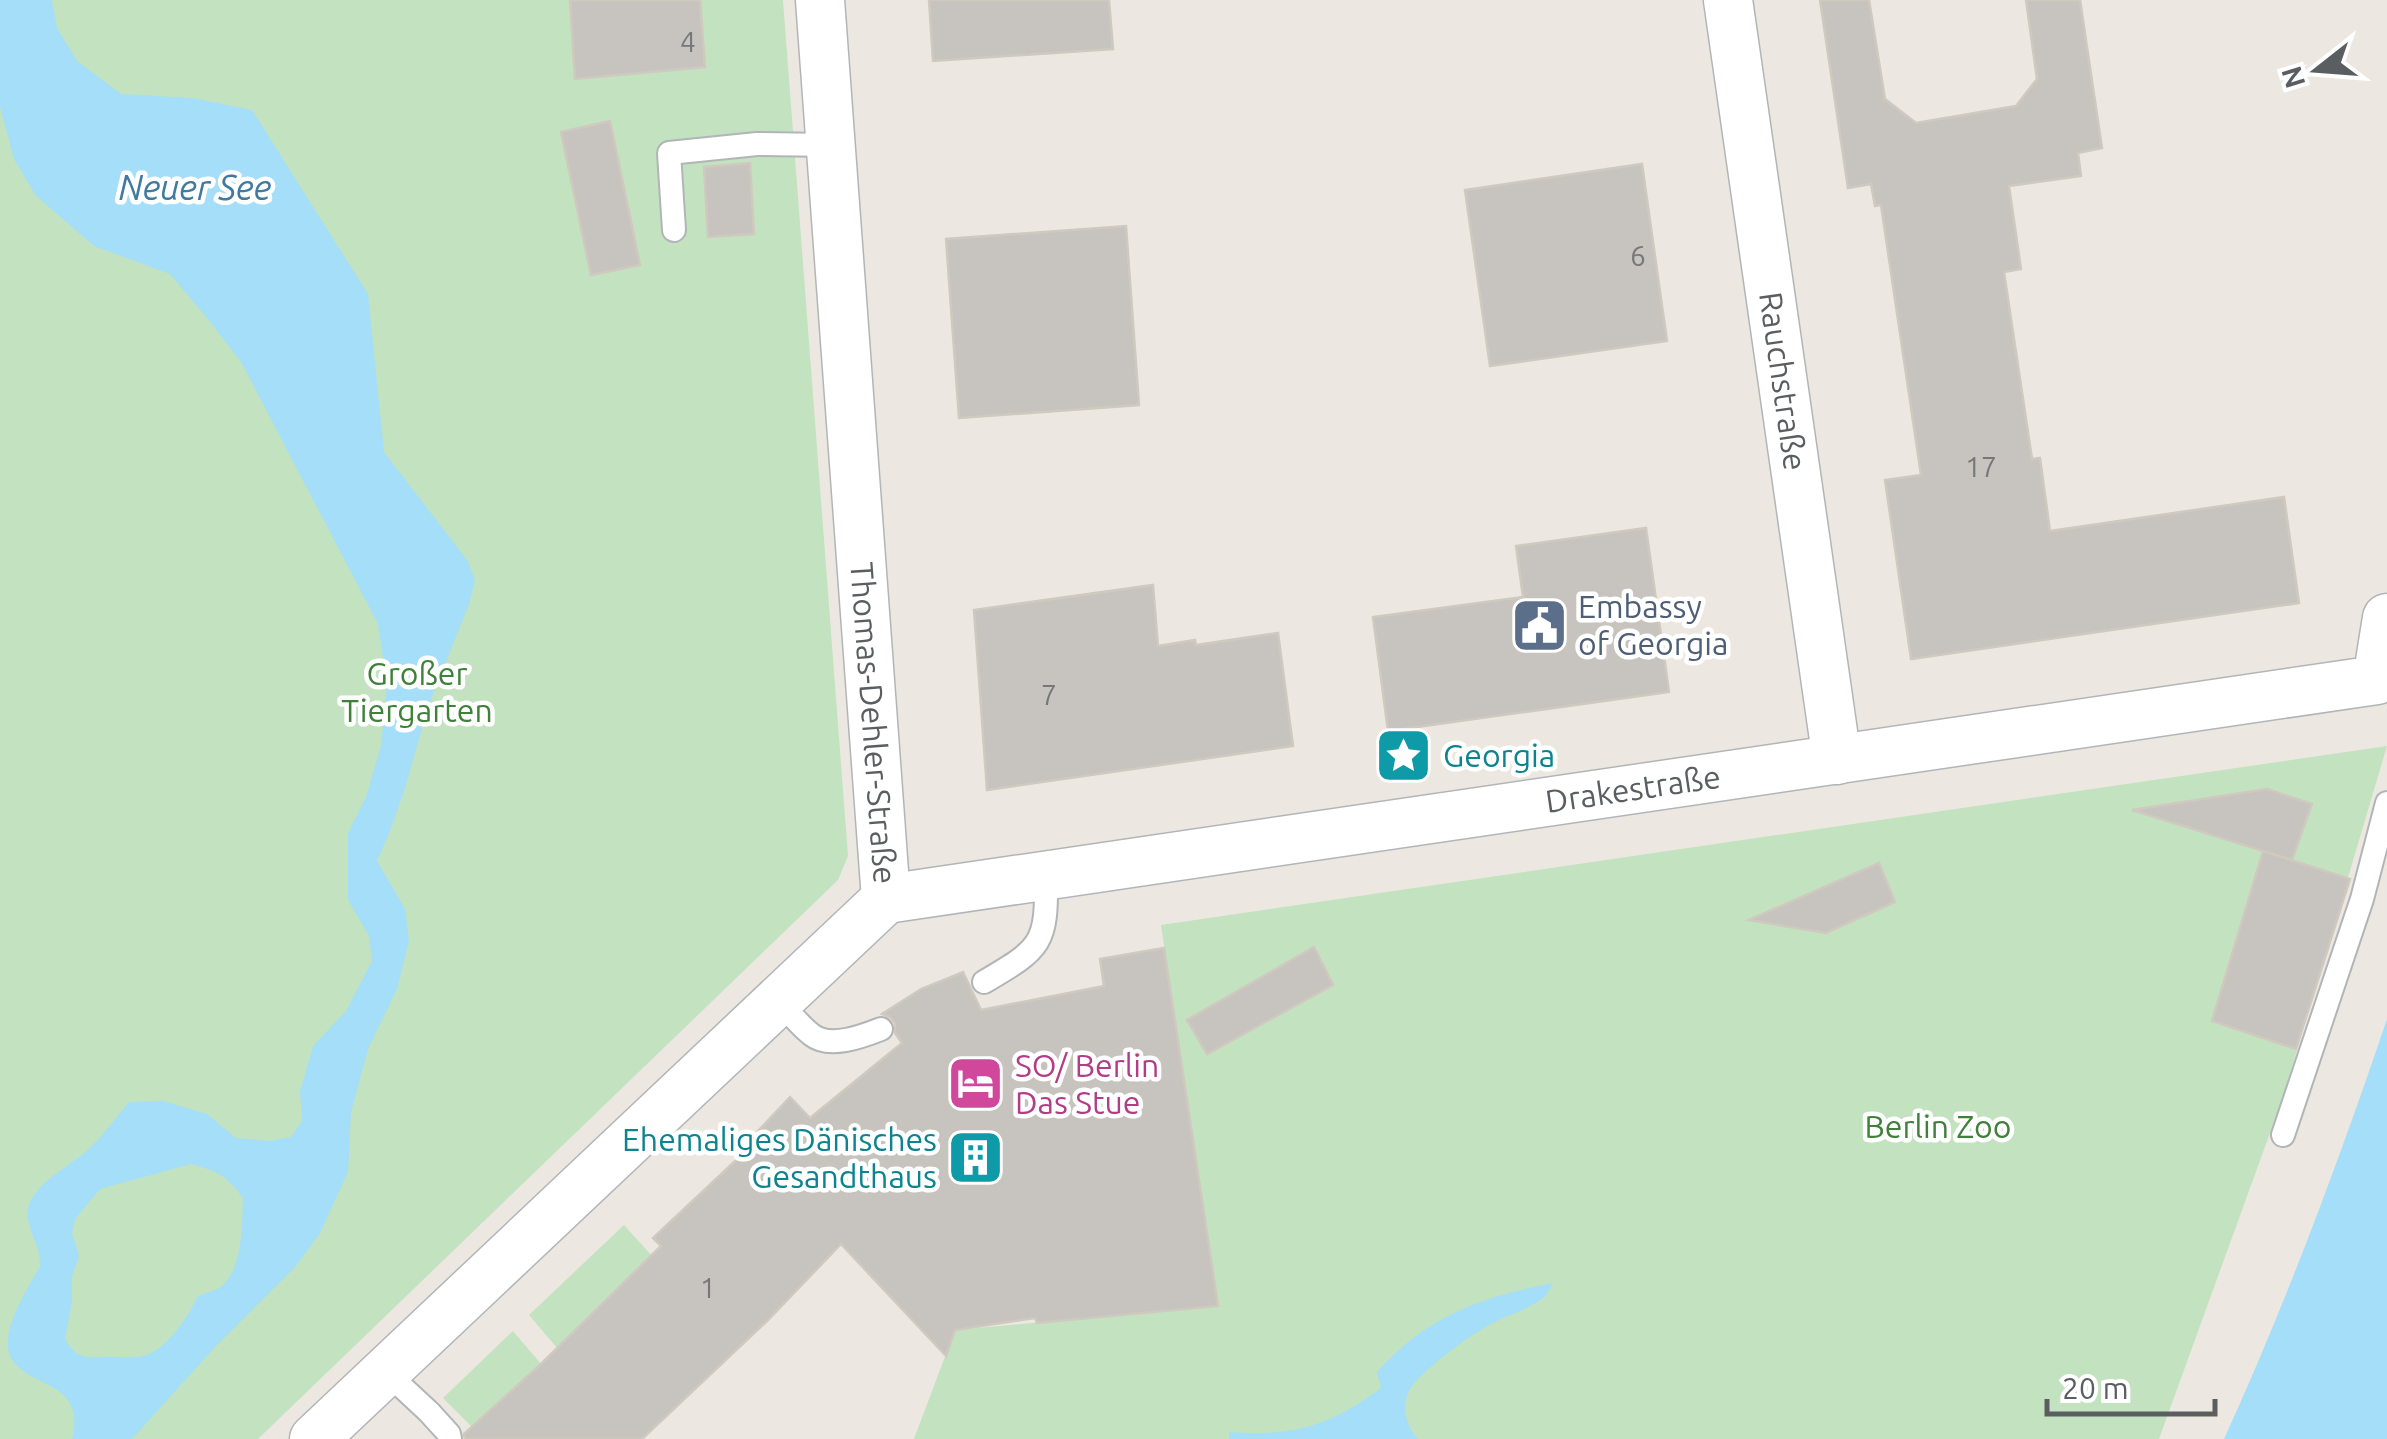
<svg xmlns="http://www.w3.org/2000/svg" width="2387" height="1439" font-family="Ubuntu,sans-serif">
	<rect width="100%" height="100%" fill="#ece8e1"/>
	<path fill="#c3e2bf" d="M0 0H783L848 856 838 880 258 1439H0Z
		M2387 746 2283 1097 2159 1439H914L955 1330 1218 1306 1161 925Z
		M624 1225 652 1256 557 1348 529 1315Z
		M513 1331 541 1364 472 1427 443 1398Z"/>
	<path fill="#a4def9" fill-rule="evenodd" d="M0 0H52L57 28 77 61 121 94 192 98 252 110 368 294 384 452 467 560 475 580 469 604 428 707 405 788 390 831 377 861 405 909 409 941 397 989 368 1049 351 1112 348 1172 320 1233 296 1266 216 1346 132 1439H72C90 1369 3 1393 8 1338 10 1316 29 1286 40 1266 42 1245 22 1225 29 1205 39 1178 74 1165 93 1145 106 1132 117 1116 129 1102L163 1101 207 1114 236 1138 270 1141 291 1137 302 1121 300 1091 313 1046 346 1011 372 961 369 936 348 900V833L366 797 381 746 387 684 378 624 241 362 207 318 170 274 94 246 36 196 14 159 0 107ZM191 1164C219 1172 225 1174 243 1198 242 1223 243 1268 222 1286 216 1291 205 1293 198 1296 187 1318 165 1354 138 1357 127 1358 116 1356 105 1357 84 1358 76 1358 65 1339L72 1301V1276L79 1256 72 1233 75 1219 100 1189Z
		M2387 1019V1439H2224C2286 1303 2339 1161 2387 1019Z
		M1553 1283C1549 1290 1546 1297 1539 1301 1524 1311 1505 1316 1489 1325 1470 1335 1421 1371 1410 1389 1400 1405 1406 1426 1418 1439H1229V1432C1293 1437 1330 1426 1381 1388L1377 1372C1427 1316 1481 1297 1553 1283Z"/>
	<path fill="#c7c3be" stroke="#d0c9c0" stroke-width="2.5" d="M570 0H700L705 67 575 79Z
		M929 0H1109L1113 49 933 61Z
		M1820 0H1869L1885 99 1916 123 2016 106 2037 79 2026 0H2080L2102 148 2078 153 2081 176 2009 186 2021 269 2004 272 2032 459 2040 458 2050 531 2284 497 2299 603 1911 659 1885 480 1921 475 1881 205 1875 206 1871 184 1848 188Z
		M610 121 640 265 591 275 561 132Z
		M750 163 754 234 708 237 704 167Z
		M1642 164 1667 341 1490 366 1465 190Z
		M1126 226 1139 405 959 418 946 239Z
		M1646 528 1669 692 1388 731 1373 617 1523 597 1516 546Z
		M1153 585 1158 646 1195 640 1196 645 1278 633 1293 746 987 790 974 610Z
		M2267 789 2312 804 2292 860 2132 810Z
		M2263 851 2350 879 2296 1049 2212 1021Z
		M1879 863 1895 902 1850 922 1826 933 1749 920Z
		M1314 947 1333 985 1207 1054 1187 1020Z
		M1164 948 1218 1306 1037 1323 1035 1318 955 1330 946 1356 841 1244 767 1321 642 1439H465L464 1434 541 1364 661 1246 653 1238 748 1149 744 1146 790 1097 810 1118 902 1043 895 1033V1023L890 1017 882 1014 921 989 963 972 981 1010 1104 986 1100 959Z"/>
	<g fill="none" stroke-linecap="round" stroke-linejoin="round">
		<defs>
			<path id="lane" d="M674 230 669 153 757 144 831 145
				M984 982C1042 948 1047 944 1046 876
				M779 1001C789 1012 800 1026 812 1035 830 1049 863 1036 881 1029
				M2283 1135 2362 899 2387 803
				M386 1372 429 1412 449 1434 450 1439"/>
			<g id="street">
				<path id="s1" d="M820 0 886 899"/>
				<path id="s2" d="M1728 0 1837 760"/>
				<path id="s3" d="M886 899 2377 680 2387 618"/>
				<path d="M314 1439 886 899"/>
			</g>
		</defs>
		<use href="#lane" stroke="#b2b5b8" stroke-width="26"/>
		<use href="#street" stroke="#b2b5b8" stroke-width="51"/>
		<use href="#lane" stroke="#fff" stroke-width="22"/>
		<use href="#street" stroke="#fff" stroke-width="48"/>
	</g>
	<defs>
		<symbol id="civic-square" viewBox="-11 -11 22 22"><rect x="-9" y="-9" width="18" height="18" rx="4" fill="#5c6f8a" stroke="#fff"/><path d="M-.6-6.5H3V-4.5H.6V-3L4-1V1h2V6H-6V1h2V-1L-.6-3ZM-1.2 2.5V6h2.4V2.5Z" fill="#fff"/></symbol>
		<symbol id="sight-square" viewBox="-11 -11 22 22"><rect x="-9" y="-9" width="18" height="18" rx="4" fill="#0f9aa8" stroke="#fff"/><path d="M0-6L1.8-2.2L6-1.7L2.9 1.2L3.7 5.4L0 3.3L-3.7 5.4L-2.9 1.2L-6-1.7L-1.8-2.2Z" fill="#fff"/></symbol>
		<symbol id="hotel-square" viewBox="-11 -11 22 22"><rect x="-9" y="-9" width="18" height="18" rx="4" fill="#d1479c" stroke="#fff"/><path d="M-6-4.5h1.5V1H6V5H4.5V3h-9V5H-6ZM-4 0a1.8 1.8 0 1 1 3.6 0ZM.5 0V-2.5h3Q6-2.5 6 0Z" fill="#fff"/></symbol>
		<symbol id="building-square" viewBox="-11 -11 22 22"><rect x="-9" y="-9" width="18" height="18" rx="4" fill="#0f9aa8" stroke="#fff"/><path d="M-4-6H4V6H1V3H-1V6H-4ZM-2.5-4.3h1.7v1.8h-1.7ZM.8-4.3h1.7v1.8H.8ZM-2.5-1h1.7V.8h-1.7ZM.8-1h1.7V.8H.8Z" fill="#fff"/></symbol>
	</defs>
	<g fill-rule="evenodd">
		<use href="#civic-square" x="1508" y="594" width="63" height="63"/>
		<use href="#sight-square" x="1372" y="724" width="63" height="63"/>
		<use href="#hotel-square" x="944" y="1052" width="63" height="63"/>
		<use href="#building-square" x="944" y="1126" width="63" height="63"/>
	</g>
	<g text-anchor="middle" stroke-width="9" stroke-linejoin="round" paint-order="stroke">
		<g font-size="28" fill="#757778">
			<text x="688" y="52">4</text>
			<text x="1638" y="266">6</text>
			<text x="1981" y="477">17</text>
			<text x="1049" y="705">7</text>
			<text x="708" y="1298">1</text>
		</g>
		<g font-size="32" fill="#5a5e61" stroke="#fff">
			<text dy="11" stroke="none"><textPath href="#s2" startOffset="385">Rauchstraße</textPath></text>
			<text dy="11" stroke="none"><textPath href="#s1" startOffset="725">Thomas-Dehler-Straße</textPath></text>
			<text dy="11" stroke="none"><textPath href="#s3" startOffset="755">Drakestraße</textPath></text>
		</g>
		<g font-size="32" fill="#4e5e75" stroke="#fff" text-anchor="start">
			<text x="1578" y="618">Embassy<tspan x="1578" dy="37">of Georgia</tspan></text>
		</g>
		<g font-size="32" fill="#3f803a" stroke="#fff">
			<text x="417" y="685">Großer<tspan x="417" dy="37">Tiergarten</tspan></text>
			<text x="1938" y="1138">Berlin Zoo</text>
		</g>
		<g font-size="32" fill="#0d838f" stroke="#fff" text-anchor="start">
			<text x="1443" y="767">Georgia</text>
			<text x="937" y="1151" text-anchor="end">Ehemaliges Dänisches<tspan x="937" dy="37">Gesandthaus</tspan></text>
		</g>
		<g font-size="32" fill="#b23c85" stroke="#fff" text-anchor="start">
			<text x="1015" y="1077">SO/ Berlin<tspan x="1015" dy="37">Das Stue</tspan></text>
		</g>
		<g font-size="35" font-style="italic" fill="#417aa1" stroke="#fff">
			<text x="195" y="200">Neuer See</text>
		</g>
	</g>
	<g transform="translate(2317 70) rotate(253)" stroke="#ffffff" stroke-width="8" paint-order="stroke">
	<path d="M0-8L18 38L0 25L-18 38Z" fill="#5a5e61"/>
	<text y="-15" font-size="28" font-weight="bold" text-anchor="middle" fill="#5a5e61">N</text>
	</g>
	<path d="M2047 1399v15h168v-15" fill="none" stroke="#5a5e61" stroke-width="5"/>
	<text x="2062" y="1399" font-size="30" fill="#5a5e61" stroke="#ffffff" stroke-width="8" paint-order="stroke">20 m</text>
</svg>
